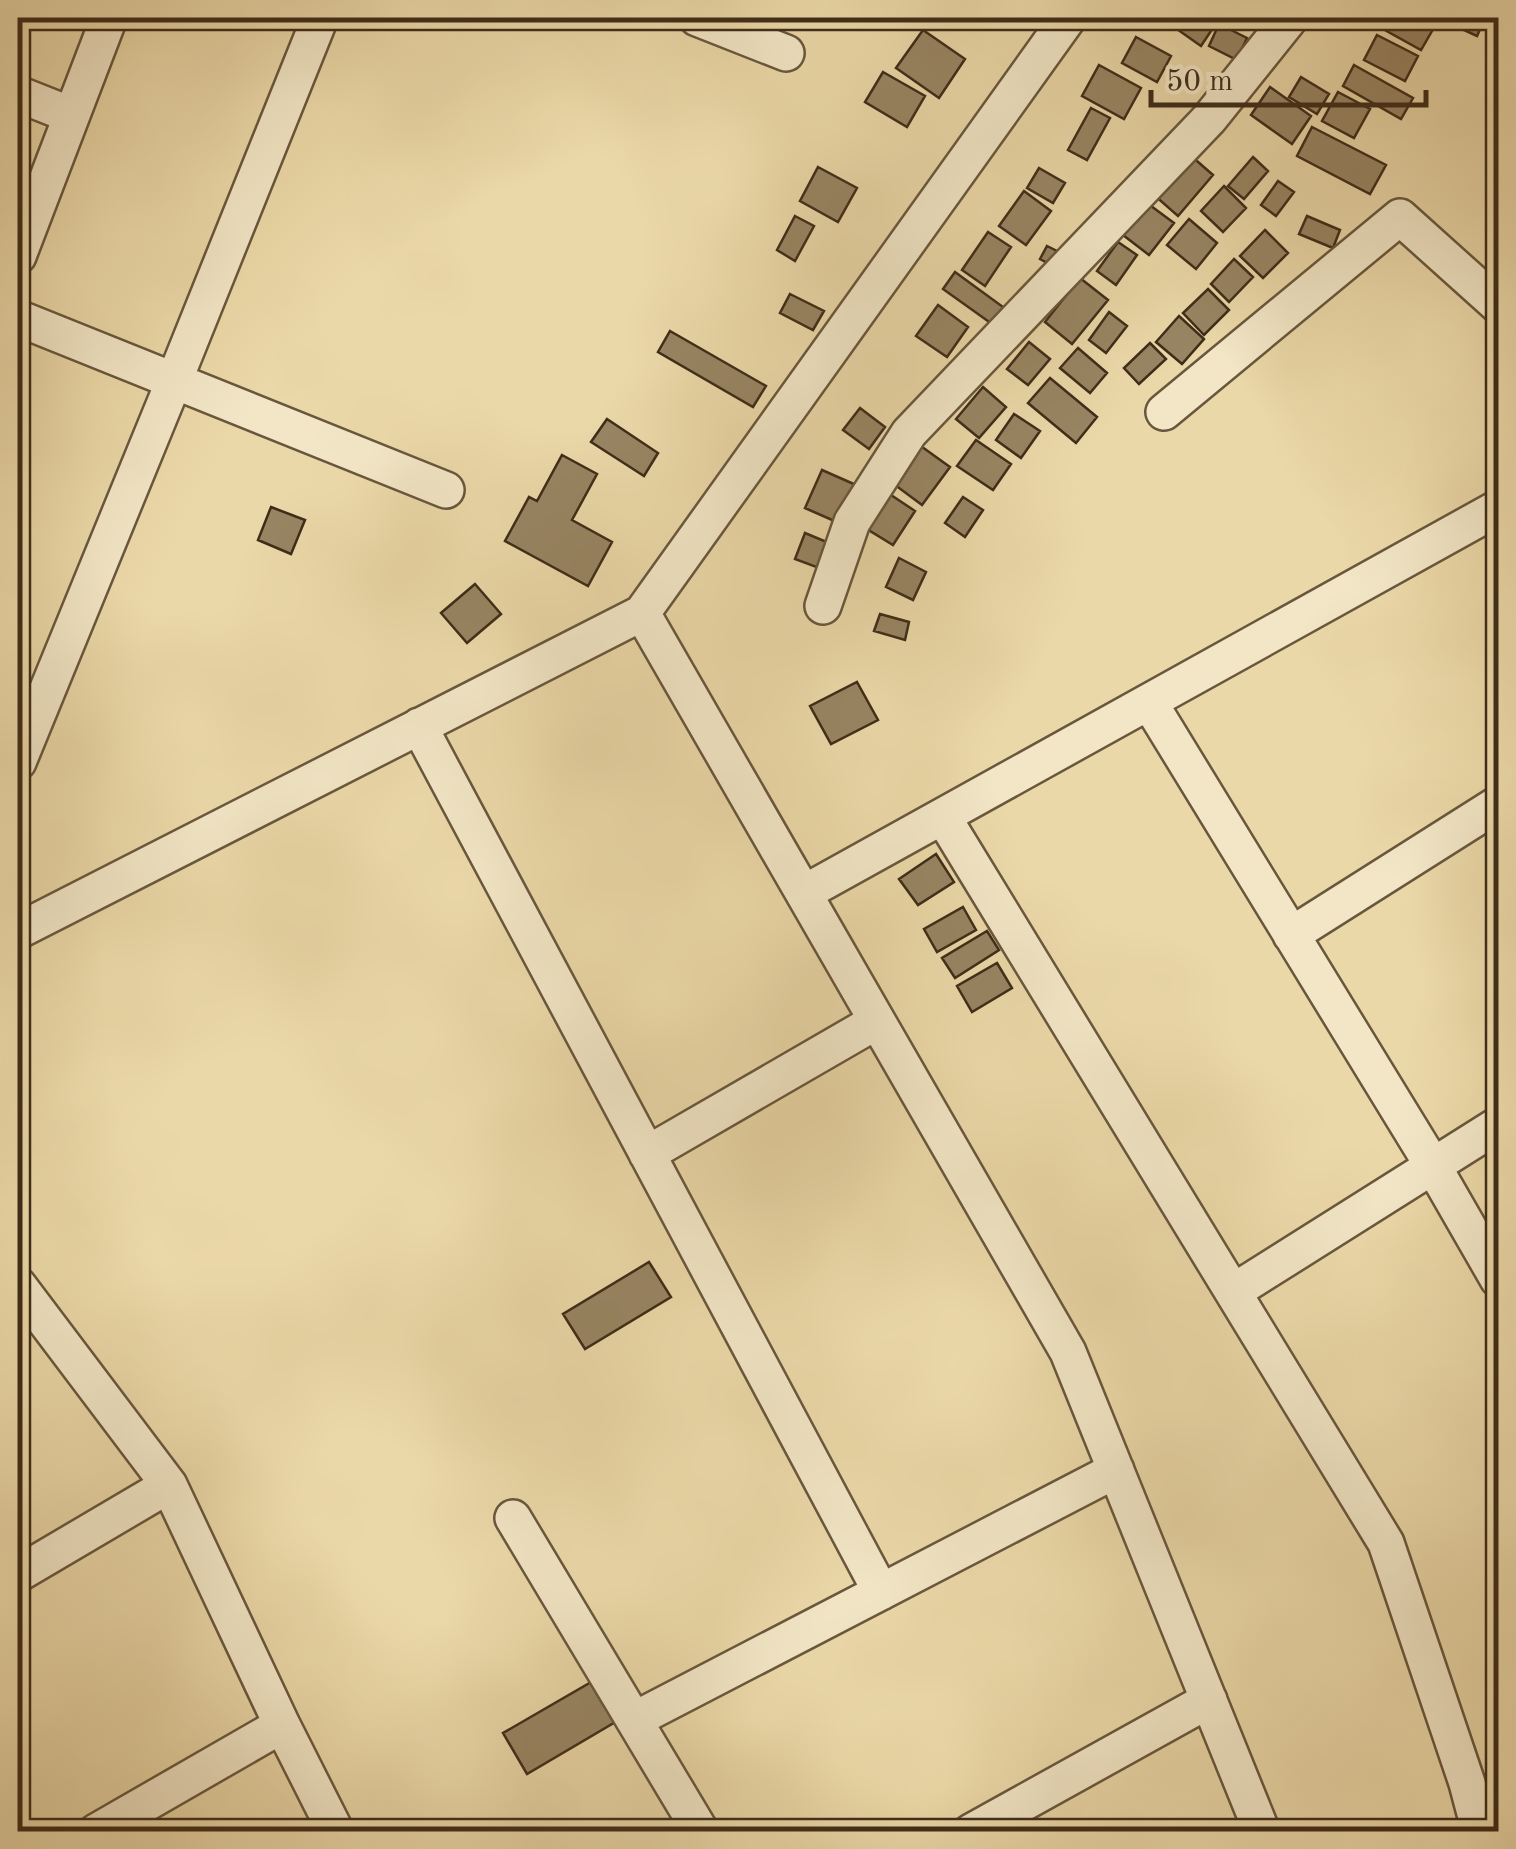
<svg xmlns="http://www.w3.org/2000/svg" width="1516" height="1849" font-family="'Old Standard TT',serif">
	<rect width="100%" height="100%" fill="#ebd8a8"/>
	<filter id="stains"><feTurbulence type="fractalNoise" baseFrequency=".002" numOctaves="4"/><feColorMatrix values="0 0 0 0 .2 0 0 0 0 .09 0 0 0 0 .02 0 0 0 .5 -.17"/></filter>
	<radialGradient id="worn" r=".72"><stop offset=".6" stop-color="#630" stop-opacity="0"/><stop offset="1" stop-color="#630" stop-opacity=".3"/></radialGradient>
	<path fill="#988563" stroke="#3e2c19" stroke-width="2.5" d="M981 18H1014L1010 29Z
		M1181 18H1217L1219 19 1201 46 1174 27Z
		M1389 18H1424L1436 24 1421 50 1383 29Z
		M1438 18H1485L1477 36Z
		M1219 24 1247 38 1237 60 1209 46Z
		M923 30 965 59 939 98 896 68Z
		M1377 35 1418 56 1405 81 1364 60Z
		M1136 37 1171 56 1157 82 1122 63Z
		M1099 65 1141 88 1124 119 1082 96Z
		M1354 65 1413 98 1401 119 1343 86Z
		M883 72 925 96 907 127 865 102Z
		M1301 77 1329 94 1317 114 1289 97Z
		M1270 87 1311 116 1292 144 1251 115Z
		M1338 92 1370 109 1354 138 1322 121Z
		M1091 108 1110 118 1087 160 1068 150Z
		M1312 127 1386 165 1370 194 1297 156Z
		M1182 148 1213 175 1178 216 1146 188Z
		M1253 157 1268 171 1244 199 1228 186Z
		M818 167 857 188 838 222 800 201Z
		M1039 168 1065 183 1053 203 1027 188Z
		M1278 181 1294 192 1276 216 1261 205Z
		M1224 186 1246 208 1223 232 1201 211Z
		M1024 191 1051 211 1026 245 999 226Z
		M1147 203 1174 223 1149 255 1123 235Z
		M795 216 814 226 795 261 777 250Z
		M1307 216 1340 230 1333 248 1299 234Z
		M1189 219 1217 243 1196 269 1167 245Z
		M1265 230 1288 253 1263 278 1240 256Z
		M988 232 1011 247 985 286 962 270Z
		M1118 242 1137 255 1116 285 1097 271Z
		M1047 246 1061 253 1053 266 1040 259Z
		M1234 259 1253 277 1229 302 1211 284Z
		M955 272 1003 307 992 324 943 289Z
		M1080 278 1108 300 1072 344 1045 322Z
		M1208 289 1229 310 1204 335 1183 313Z
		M790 294 824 311 813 330 780 313Z
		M938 305 968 327 947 357 916 336Z
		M1109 312 1127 326 1106 353 1089 340Z
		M1179 316 1204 339 1182 364 1156 342Z
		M670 331 766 386 753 407 658 352Z
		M1029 342 1050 359 1028 385 1007 369Z
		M1150 343 1166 359 1139 384 1124 368Z
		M1078 348 1107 373 1090 393 1060 368Z
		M1050 378 1097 417 1076 443 1028 403Z
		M983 387 1006 407 979 438 956 419Z
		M860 408 885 427 869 449 843 430Z
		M1014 414 1040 431 1021 458 996 440Z
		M607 419 658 453 644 476 591 442Z
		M976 440 1011 464 993 490 957 466Z
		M918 444 950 467 922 505 891 482Z
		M562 455 597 474 572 520 612 542 588 586 505 541 529 497 537 501Z
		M822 470 856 485 839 523 805 508Z
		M885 491 915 511 893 545 862 526Z
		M963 497 983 510 965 537 945 523Z
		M271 507 305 520 291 554 258 540Z
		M805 533 829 543 819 568 795 559Z
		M899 558 926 572 913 600 886 587Z
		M475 584 501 614 467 643 441 613Z
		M880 614 909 622 905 640 874 631Z
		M857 682 878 720 831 744 810 706Z
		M936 854 954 882 918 905 899 879Z
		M963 907 976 930 937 952 924 929Z
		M987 931 999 950 955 978 942 958Z
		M997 963 1012 988 972 1012 957 986Z
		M649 1262 671 1297 585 1349 563 1314Z
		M593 1681 617 1721 527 1774 503 1733Z"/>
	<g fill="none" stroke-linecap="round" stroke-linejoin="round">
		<defs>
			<path id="minor" d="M697 18 786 53
				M18 94 71 115
				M18 256 109 18
				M18 318 446 490
				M1164 412 1400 217 1498 305
				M823 606 852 522 909 433 1209 119 1290 18
				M642 613 1068 18
				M1149 702 1433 1166 1498 1279
				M419 726 881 1592
				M18 762 174 381 320 18
				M943 817 1386 1543 1467 1783 1480 1832
				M804 893 1498 508
				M18 931 642 613 1068 1352 1262 1832
				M1291 935 1498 804
				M647 1154 877 1021
				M18 1285 169 1485 282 1725 336 1832
				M1233 1292 1498 1125
				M513 1518 701 1832
				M18 1574 169 1485
				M634 1720 1116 1470
				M96 1832 282 1725
				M971 1832 1209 1700"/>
		</defs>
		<use href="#minor" stroke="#69573d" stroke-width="40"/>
		<use href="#minor" stroke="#f2e6c6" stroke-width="35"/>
	</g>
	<rect width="1516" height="1849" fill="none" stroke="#ebd8a8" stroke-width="60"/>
	<rect x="20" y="20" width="1476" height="1809" fill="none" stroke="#3e2c19" stroke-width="5"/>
	<rect x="30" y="30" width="1456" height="1789" fill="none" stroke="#3e2c19" stroke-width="2.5"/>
	<path d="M1151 90v15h275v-15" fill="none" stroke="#3e2c19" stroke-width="5"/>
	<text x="1166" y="90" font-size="30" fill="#3e2c19" stroke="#f2e6c6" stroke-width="8" paint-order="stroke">50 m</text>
	<rect width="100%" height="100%" filter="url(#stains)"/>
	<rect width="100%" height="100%" fill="url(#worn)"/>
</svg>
